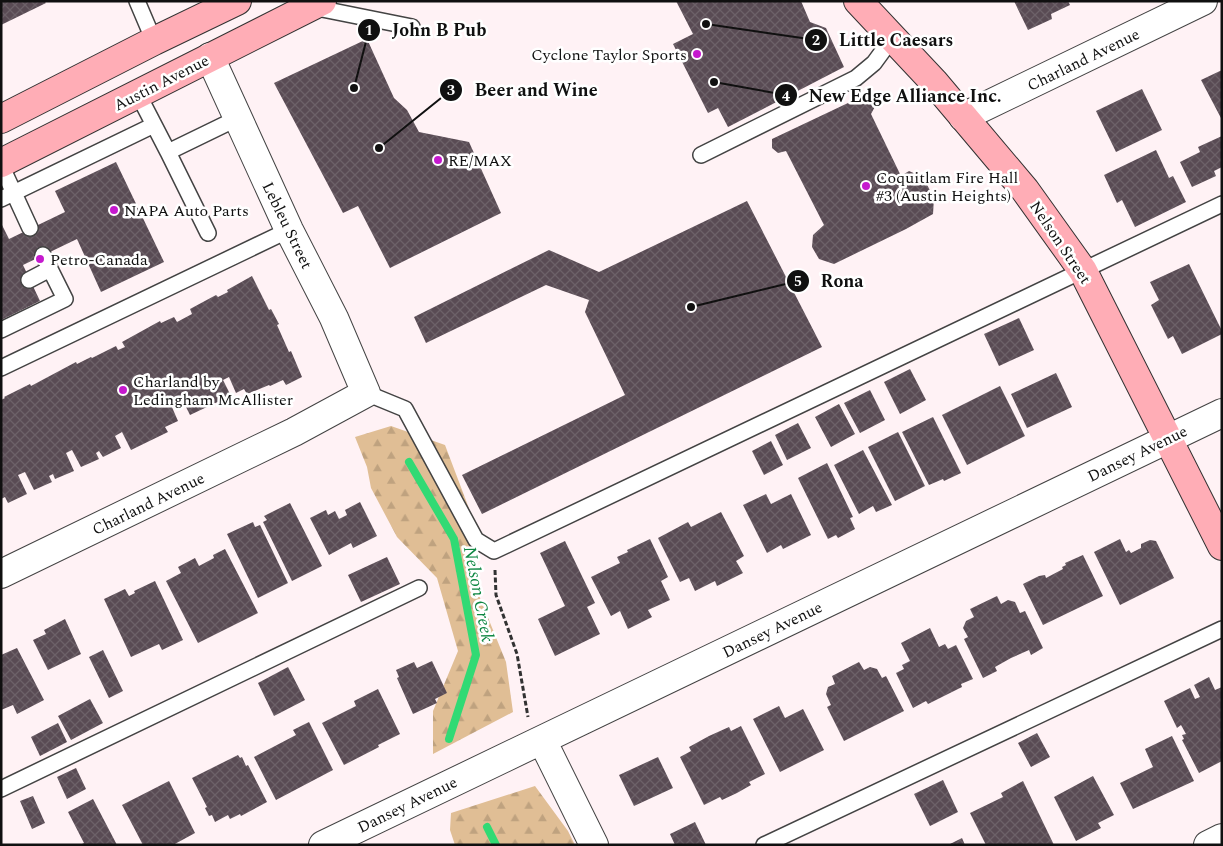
<svg xmlns="http://www.w3.org/2000/svg" width="1223" height="846" font-family="Spectral,serif">
	<defs>
		<pattern id="forest-firs" width="22" height="20" patternUnits="userSpaceOnUse" patternTransform="scale(1.25)"><rect width="22" height="20" fill="#e0be95"/><path d="M5 1l3.5 6h-7zM16 11l3.5 6h-7z" fill="#bfa27f"/></pattern>
		<pattern id="building-cross-hatch" width="8" height="8" patternUnits="userSpaceOnUse" patternTransform="scale(1.25)"><rect width="8" height="8" fill="#594b54"/><path d="M0 0l8 8M0 8l8-8" fill="none" stroke="#6c6168"/></pattern>
	</defs>
	<rect width="100%" height="100%" fill="#fff2f5"/>
	<path fill="url(#forest-firs)" d="M391 426 445 445 470 511V557L480 598 506 662 513 712 433 754V711L458 651 437 578 397 537 371 488 367 467 355 437Z
		M535 786 568 831 575 845H455L450 830 451 813Z"/>
	<g fill="none" stroke-linecap="round" stroke-linejoin="round">
		<path stroke="#31da74" stroke-width="8" d="M409 462 454 539 476 655 449 739
			M487 827 496 845"/>
	</g>
	<path fill="url(#building-cross-hatch)" d="M1 1H44L46 3 1 25Z
		M676 1H801L810 22 826 28 844 67 728 127 718 108 708 113 673 44 693 34Z
		M1014 1H1068L1070 5 1051 14 1052 19 1028 30Z
		M367 39 394 98 407 110 419 132 469 142 501 213 390 268 358 206 343 213 274 83Z
		M1222 70V120L1201 80Z
		M1142 89 1162 130 1116 152 1096 111Z
		M867 94 878 101 871 114 901 176 909 171 923 177 934 198 933 214 906 229 834 264 819 259 812 247 813 235 824 225 786 151 778 153 772 148V139Z
		M1222 136V167L1214 171 1216 176 1192 187 1180 162 1200 152 1198 147Z
		M1156 150 1169 178 1173 176 1186 202 1135 227 1122 200 1117 203 1104 175Z
		M116 162 164 262 101 292 77 239 23 265 40 301 1 320V223L9 239 65 212 55 191Z
		M747 201 822 347 482 514 462 475 625 395 585 312 589 300 546 285 426 343 414 317 549 250 599 272Z
		M1189 264 1222 331V334L1182 354 1173 336 1168 339 1151 305 1159 300 1150 282Z
		M252 276 269 310 271 309 279 324 277 325 289 352 291 351 302 377 286 385 283 380 270 386 269 385 247 394 244 389 236 393 229 377 223 380 231 396 211 405 209 399 206 400 209 406 190 415 182 399 171 405 178 421 165 427 168 432 131 450 122 432 115 436 121 448 103 457 99 451 96 453 99 459 81 467 72 450 66 453 74 471 55 479 53 474 49 476 52 482 34 490 25 472 18 475 27 494 8 503 5 497 1 499V400L5 398 4 397 30 384 31 386 76 362 77 364 91 357 92 358 116 346 118 350 125 347 122 342 160 321 161 323 174 317 177 322 192 314 190 309 216 295 218 297 228 292 227 290Z
		M1019 318 1034 350 999 366 984 334Z
		M910 369 926 400 900 414 884 382Z
		M1056 373 1072 407 1027 428 1011 394Z
		M1000 386 1025 436 967 465 942 415Z
		M870 390 885 420 860 433 844 403Z
		M839 404 855 434 831 447 815 417Z
		M933 417 961 473 944 481 943 479 929 485 902 432Z
		M798 423 811 448 787 460 775 435Z
		M898 432 925 486 895 501 868 447Z
		M771 441 783 465 764 475 752 451Z
		M863 450 892 505 876 512 873 506 859 514 834 465Z
		M827 463 853 517 850 518 855 529 838 538 836 535 828 539 798 478Z
		M766 494 771 504 791 494 811 535 783 549 781 545 767 553 743 505Z
		M360 502 377 536 353 548 351 543 329 555 310 518 326 510 328 515 335 511 339 519 347 515 345 510Z
		M290 503 322 566 292 581 263 522 267 520 264 516Z
		M721 512 744 556 736 561 743 573 717 586 715 581 695 591 689 578 680 582 658 538 688 522 691 527Z
		M253 522 255 527 260 525 288 583 258 598 227 534Z
		M650 539 668 577 661 581 670 600 648 610 652 617 628 629 620 611 611 616 591 577 620 563 617 557 628 552 627 550Z
		M1120 539 1126 552 1129 550 1131 553 1141 548V544L1150 540 1156 541 1174 578 1120 605 1094 552Z
		M565 541 595 603 587 607 600 634 555 656 538 619 565 606 540 553Z
		M225 549 258 613 198 643 166 581 181 573 178 567 195 558 199 566 214 558 213 555Z
		M1083 555 1103 596 1043 625 1023 584 1039 576 1045 575 1046 578 1063 569 1062 567 1066 565 1065 563Z
		M387 557 400 584 361 602 348 575Z
		M155 581 183 640 162 650 159 644 131 657 104 599 125 589 129 596 135 593 134 591Z
		M997 596 1001 604 1008 600 1015 602 1020 613 1025 611 1043 648 1031 655 1029 650 1011 658 995 667 997 671 983 678 964 639 968 637 963 628 966 621 974 617 970 609Z
		M65 619 81 654 48 670 33 640 46 634 44 630Z
		M930 628 939 647 945 644 948 649 956 645 973 679 961 684 962 687 928 704 926 701 913 708 896 673 904 669 902 665 910 661 901 643Z
		M17 648 44 700 17 714 13 705 1 710V655Z
		M103 650 123 691 109 698 89 657Z
		M432 661 447 693 435 699 437 703 413 714 397 678 399 677 396 670 414 662 417 668Z
		M859 662 864 670 870 667 877 669 882 678 886 676 904 711 844 741 827 707 831 705 826 694 828 687 835 684 832 676Z
		M288 667 305 700 274 716 258 683Z
		M1209 677 1215 690 1222 687V761L1199 773 1182 740 1184 739 1182 735 1186 734 1181 725 1177 728 1164 701 1190 688 1195 699 1200 697 1194 685Z
		M378 689 400 734 378 745 379 747 344 765 322 723 356 706 354 701Z
		M90 699 103 723 71 740 58 716Z
		M779 706 785 718 803 709 824 750 780 772 753 719Z
		M309 722 333 770 276 800 254 757 296 735 293 730Z
		M58 723 67 742 40 756 31 737Z
		M741 726 765 774 749 782 751 785 737 793 722 800 720 797 704 805 680 757 691 751 689 747 709 736 729 727 731 731Z
		M1037 733 1050 757 1031 767 1018 743Z
		M1172 736 1194 781 1133 809 1120 783 1153 767 1145 749Z
		M238 755 240 758 242 757 246 766 248 765 267 802 241 816 240 814 230 819 228 815 215 822 212 815 209 816 205 808 207 807 192 778Z
		M658 757 673 788 634 806 619 775Z
		M76 768 86 789 67 799 57 777Z
		M1093 776 1114 815 1098 823 1101 828 1076 841 1054 797Z
		M943 780 958 812 930 826 914 794Z
		M169 781 195 833 173 845H143L122 805Z
		M1023 781 1054 845H986L970 813 1003 797 1001 793Z
		M33 796 45 823 32 829 20 801Z
		M93 799 117 845H80L84 843 68 812Z
		M695 822 706 845H675L670 834Z
		M962 838 965 845H948Z"/>
	<g fill="none" stroke-linecap="round" stroke-linejoin="round">
		<defs>
			<path id="lane" d="M137 1 154 41
				M312 7 412 27
				M138 94 168 152 238 118
				M168 152 208 233
				M701 155 856 78 874 63 893 37
				M1 165 30 228
				M1 199 154 125
				M29 280 50 269
				M1 330 65 299 43 255
				M1 368 289 230
				M366 393 405 409 476 540 494 551 1222 204
				M1 789 419 588
				M764 845 1222 629"/>
			<path id="street" d="M963 117 1203 1
				M1 574 294 432 366 393 334 318 289 230 210 57
				M542 740 594 845
				M323 845 1222 413
				M1208 845 1222 838"/>
			<path id="secondary" d="M858 1 934 82 1025 190 1083 271 1222 546
				M1 119 154 41 237 1
				M1 163 322 1"/>
		</defs>
		<use href="#lane" stroke="#434343" stroke-width="18"/>
		<use href="#street" stroke="#434343" stroke-width="30"/>
		<use href="#secondary" stroke="#323232" stroke-width="30"/>
		<path stroke="#323232" stroke-width="3" stroke-dasharray="5 2.5" stroke-linecap="butt" d="M495 570 496 595 517 654 528 717"/>
		<use href="#lane" stroke="#fff" stroke-width="15"/>
		<use href="#street" stroke="#fff" stroke-width="28"/>
		<use href="#secondary" stroke="#ffadb6" stroke-width="28"/>
	</g>
	<g fill="#c519ce" stroke="#fff" stroke-width="2">
		<circle cx="697" cy="54" r="5"/>
		<circle cx="438" cy="160" r="5"/>
		<circle cx="866" cy="186" r="5"/>
		<circle cx="114" cy="210" r="5"/>
		<circle cx="40" cy="259" r="5"/>
		<circle cx="123" cy="390" r="5"/>
	</g>
	<g text-anchor="middle" stroke-width="5" stroke-linejoin="round" paint-order="stroke">
		<g font-size="16" fill="#101010" stroke="#fff" text-anchor="start">
			<text x="687" y="60" text-anchor="end">Cyclone Taylor Sports</text>
			<text x="448" y="166">RE/MAX</text>
			<text x="876" y="183">Coquitlam Fire Hall<tspan x="876" dy="18">#3 (Austin Heights)</tspan></text>
			<text x="124" y="216">NAPA Auto Parts</text>
			<text x="50" y="265">Petro-Canada</text>
			<text x="133" y="387">Charland by<tspan x="133" dy="18">Ledingham McAllister</tspan></text>
		</g>
		<g font-size="16" fill="#101010" stroke="#fff">
			<text transform="translate(1083 59) rotate(-26)" y="6">Charland Avenue</text>
			<text transform="translate(161 82) rotate(-27)" y="6">Austin Avenue</text>
			<text transform="translate(288 225) rotate(64)" y="6">Lebleu Street</text>
			<text transform="translate(1061 242) rotate(56)" y="6">Nelson Street</text>
			<text transform="translate(1137 453) rotate(-26)" y="6">Dansey Avenue</text>
			<text transform="translate(148 503) rotate(-26)" y="6">Charland Avenue</text>
			<text transform="translate(772 629) rotate(-26)" y="6">Dansey Avenue</text>
			<text transform="translate(407 804) rotate(-26)" y="6">Dansey Avenue</text>
		</g>
		<g font-size="18" font-style="italic" fill="#0d8742" stroke="#fff">
			<text transform="translate(479 594) rotate(79)" y="6">Nelson Creek</text>
		</g>
	</g>
	<path fill="none" stroke="#101010" stroke-width="2" d="M354 88L369 30M706 24L816 40M379 148L451 90M714 82L786 95M691 307L798 281"/>
	<g fill="#101010" stroke="#fff" stroke-width="2">
		<circle cx="354" cy="88" r="5"/>
		<circle cx="706" cy="24" r="5"/>
		<circle cx="379" cy="148" r="5"/>
		<circle cx="714" cy="82" r="5"/>
		<circle cx="691" cy="307" r="5"/>
		<circle cx="369" cy="30" r="12"/>
		<circle cx="816" cy="40" r="12"/>
		<circle cx="451" cy="90" r="12"/>
		<circle cx="786" cy="95" r="12"/>
		<circle cx="798" cy="281" r="12"/>
	</g>
	<g font-size="15" text-anchor="middle" font-weight="bold" fill="#fff">
		<text x="369" y="35">1</text>
		<text x="816" y="45">2</text>
		<text x="451" y="95">3</text>
		<text x="786" y="101">4</text>
		<text x="798" y="286">5</text>
	</g>
	<g font-size="18" text-anchor="middle" font-weight="bold" fill="#101010" stroke="#fff" stroke-width="5" stroke-linejoin="round" paint-order="stroke">
		<text x="439" y="36">John B Pub</text>
		<text x="896" y="46">Little Caesars</text>
		<text x="536" y="96">Beer and Wine</text>
		<text x="905" y="102">New Edge Alliance Inc.</text>
		<text x="842" y="287">Rona</text>
	</g>
	<rect width="1223" height="846" fill="none" stroke="#101010" stroke-width="5"/>
</svg>
